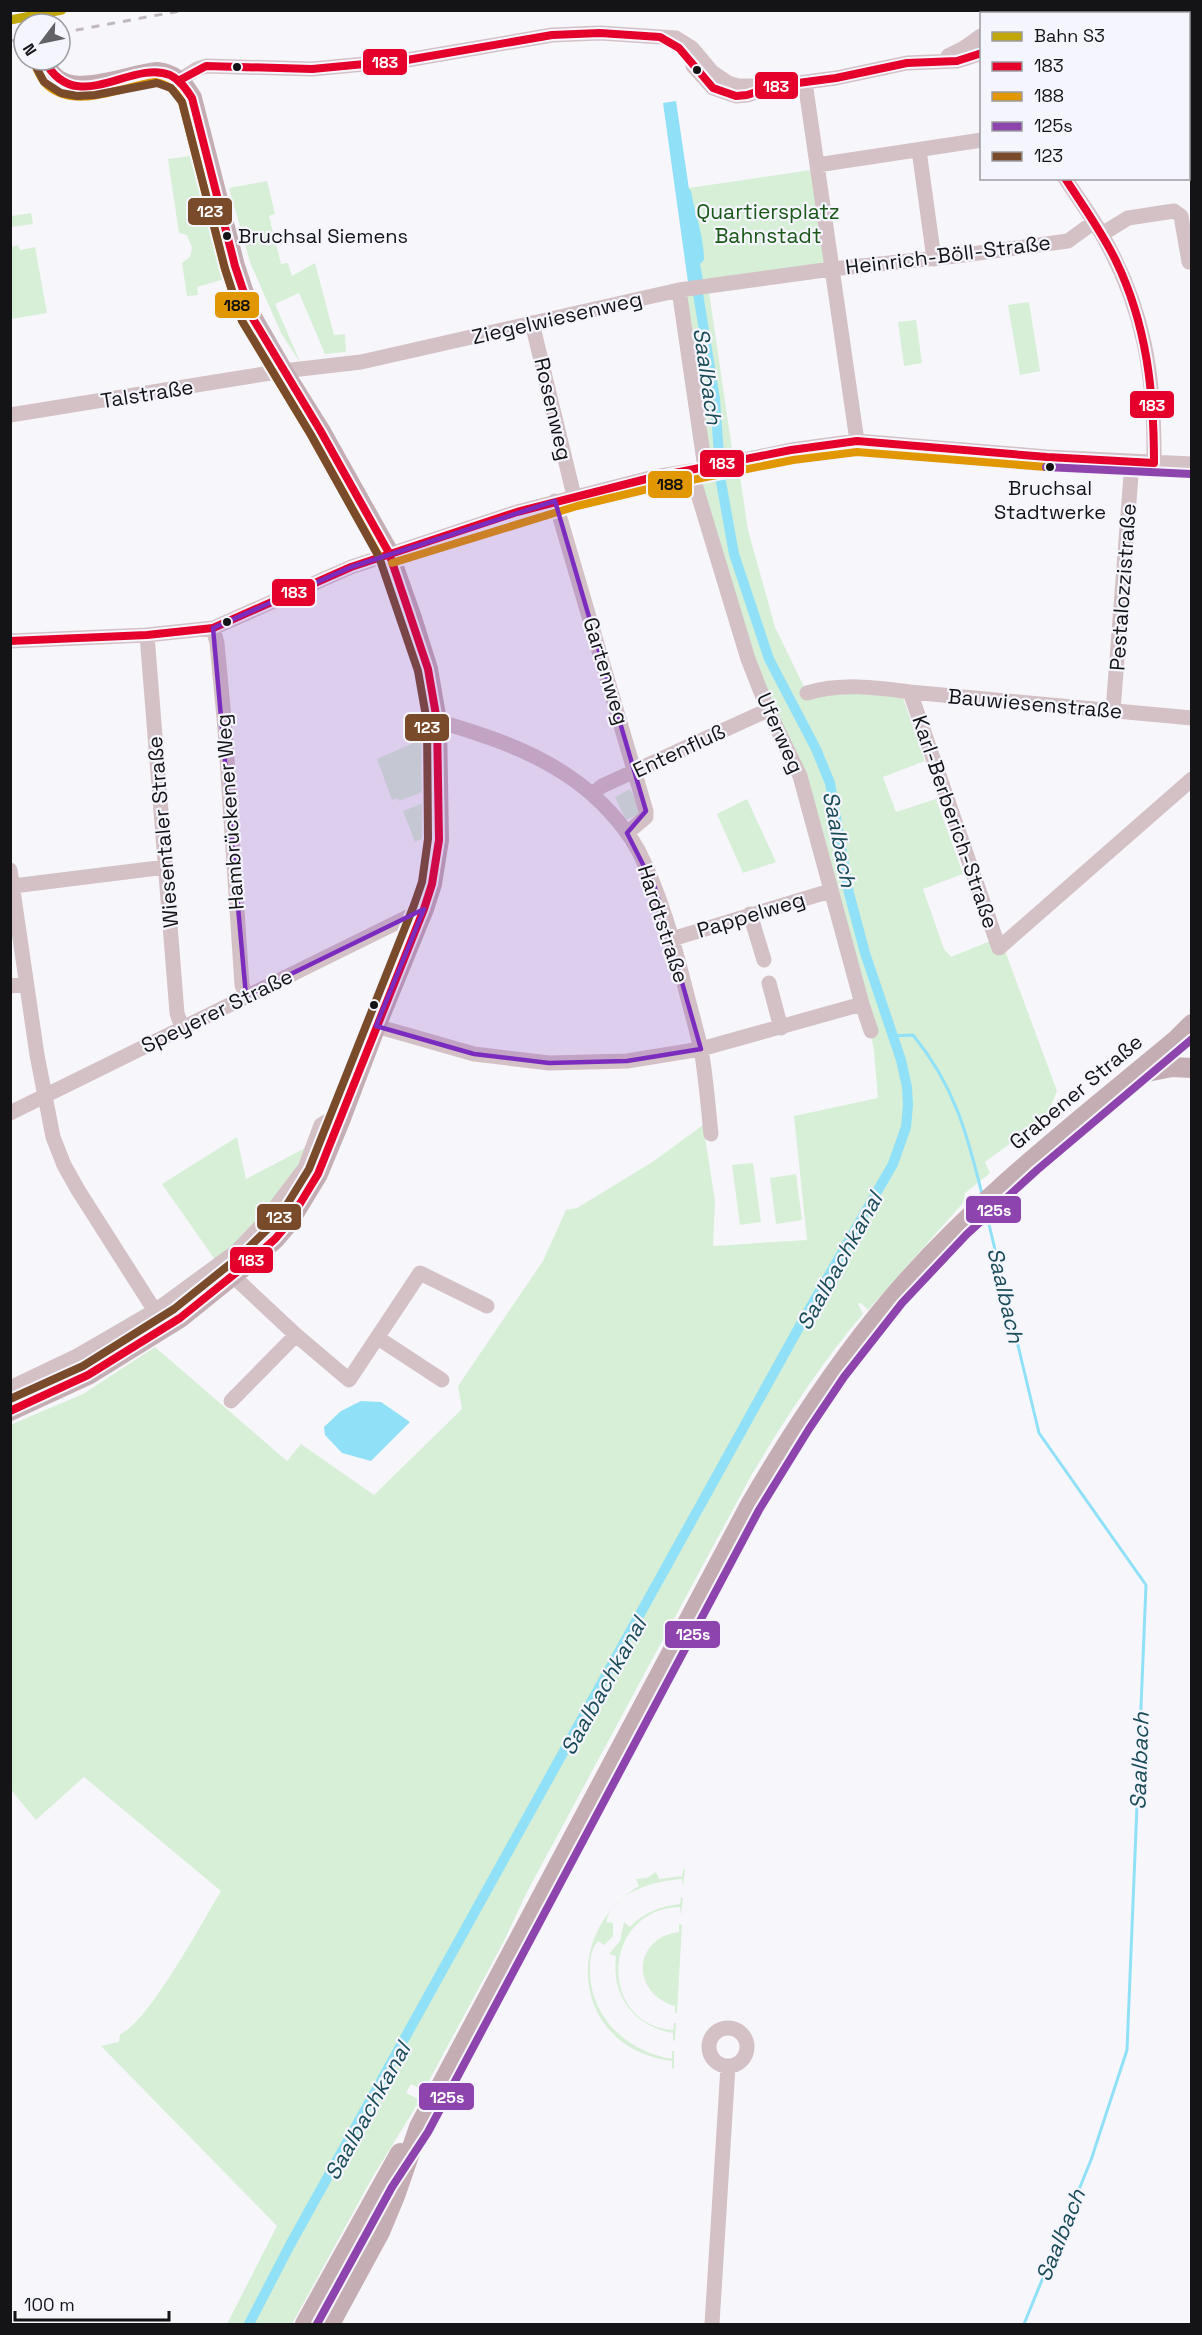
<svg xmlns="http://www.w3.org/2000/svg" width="1202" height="2335" font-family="'Space Grotesk',sans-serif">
	<rect width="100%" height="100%" fill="#f7f7fb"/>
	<path fill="#d7eed7" d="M195 155 228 278 197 287 198 295 187 296 182 263 190 257 192 248 187 235 179 233 168 159Z
		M811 170 826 264 696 281 682 189Z
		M267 181 275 214 269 216 281 264 288 263 292 276 315 263 334 335 345 334 346 352 325 354 299 293 275 304 301 364 281 333 250 262 229 188Z
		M31 213 33 224 11 227V216Z
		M18 245 20 250 35 247 47 313 11 319V247Z
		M709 292 732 449 707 454 683 295Z
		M1029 302 1040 371 1020 375 1008 305Z
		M916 320 922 363 904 366 898 322Z
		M739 470 748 530 775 627 809 697 855 693 903 698 925 761 883 777 896 812 936 799 963 874 923 889 944 949 951 957 1000 937 1057 1091 1046 1117 985 1162 990 1173 965 1193 963 1203 868 1310 861 1303 858 1304 863 1314C821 1363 785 1419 752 1474L527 1892 504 1941 424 2090 411 2084 406 2093 420 2100 372 2178 292 2324H227L277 2226 101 2046 119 2042 120 2034C147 2025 204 1919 221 1891L84 1777 36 1820 11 1790 10 1425 83 1394 155 1347 287 1461 301 1444 374 1495 462 1409 458 1386 543 1261 566 1210 577 1208 654 1161 703 1125 715 1201 713 1246 807 1240 794 1116 878 1098 874 1051 865 1005 815 813 759 678 698 482Z
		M429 736 430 789 399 801 398 798 392 800 377 759Z
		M630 789 642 813 626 820 615 797Z
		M747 799 776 862 743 873 717 814Z
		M429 801 428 836 415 842 403 811Z
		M237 1137 246 1179 313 1144 318 1174 233 1276 11 1411 10 1388 218 1264 162 1184Z
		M753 1163 761 1222 740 1225 732 1165Z
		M796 1174 802 1220 776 1224 770 1178Z
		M683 1869 685 1870 683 1887 682 1879C655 1881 614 1891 606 1922L613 1923V1936L604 1945 598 1941C590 1950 590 1961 590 1972 591 2018 628 2052 672 2059V2051H674V2068L672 2069V2061C575 2049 559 1935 639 1886L636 1879 647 1878 656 1872 659 1879 682 1876Z
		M681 1897 683 1898 681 1915 680 1907C601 1909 597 2024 673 2030L674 2023H676L675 2040 673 2041V2033C634 2026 611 1996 616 1956L609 1954 620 1941 624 1922 630 1927C644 1912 661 1906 680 1904Z
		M679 1924 682 1925 677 2013H675V2006C631 1994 632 1938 679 1932Z"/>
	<path fill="#90e1f7" d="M676 101 689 189 691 191C695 215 704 236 704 260L700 264 703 280 688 282 663 103Z
		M361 1401 381 1402 410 1422 371 1461 342 1453 325 1435 324 1427 341 1411Z"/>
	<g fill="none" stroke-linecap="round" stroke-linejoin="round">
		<path stroke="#90e1f7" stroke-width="3" d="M892 1036 913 1035C954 1085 967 1133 982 1194
			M986 1212 1039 1433 1146 1585 1127 2050 1091 2160 1024 2324"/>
		<path stroke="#90e1f7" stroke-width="10" d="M249 2324 290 2245 802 1322 893 1164 906 1127 908 1105 907 1087 901 1060 865 953 849 893 830 783 816 749 769 659 734 554 721 482 715 399 696 281"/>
		<path stroke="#d5d5d9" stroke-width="20" stroke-dasharray="20 10" stroke-linecap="butt" d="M34 10 37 24"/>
		<path stroke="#d4c1c6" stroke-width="15" d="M996 14 997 10
			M1009 14 1010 10
			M948 56 964 48 981 36
			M693 66 713 88 736 96 747 95 775 86 836 78 907 63 957 61 982 53
			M180 80 197 69 206 66 312 69 407 60 552 35 600 33 676 38 692 48 712 72 728 83 738 86H775
			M805 82 857 441
			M1188 95 1192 94
			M919 150 934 259
			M817 165 982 140
			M1065 178C1077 197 1090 214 1101 233 1145 309 1155 377 1154 463
			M1102 234 1128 218 1174 211 1181 216 1189 262
			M679 290 705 468
			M532 323 574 496
			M10 415 283 371 361 362 679 290 832 269 956 256 1068 241 1094 222
			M691 471 748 659 768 710 800 776 862 1004 871 1031
			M555 501 646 811V817L627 833
			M213 628 217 643 225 729 242 985 246 996
			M147 635 177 1013 182 1028
			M10 641 147 635 213 628 351 567 517 512 654 477 691 471 791 450 857 441 1047 457 1192 464
			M910 692 999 948 1192 779
			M807 693C841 683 875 687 910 692L1192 718
			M1113 711 1132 462
			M437 721C485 735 532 750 574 780 598 797 623 823 638 850 660 893 673 940 685 987 690 1007 696 1028 701 1049 706 1077 708 1106 711 1134
			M592 794 602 786 768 710
			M10 870 37 1055 53 1137 64 1165 78 1190 155 1311
			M13 886 166 867
			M750 914 764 960
			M672 939 830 891
			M769 983 781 1028
			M10 986 26 984
			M376 1026 474 1054 549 1063 627 1061 701 1049 862 1004
			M10 1113 424 909
			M233 1276 296 1335 349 1380 420 1273 487 1306
			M378 1338 442 1380
			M10 1388 77 1356 155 1311 237 1251 261 1226 305 1168 321 1125 329 1120 340 1121
			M231 1401 296 1335
			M709 2047a19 19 0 1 1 38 0a19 19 0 1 1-38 0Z
			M712 2324 728 2066"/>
		<path stroke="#c5adb4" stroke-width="20" d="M1137 1074 1172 1067 1192 1068
			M10 1411 88 1375 180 1318 247 1264 275 1239 287 1225 318 1174 340 1121 376 1026 424 909 432 884 439 840 437 721 428 669 412 618 389 553 320 430 283 371 252 317 235 266 192 98C183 83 175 74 157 72 123 75 59 108 44 60
			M305 2324 400 2153
			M330 2324 380 2232 395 2196 419 2127 750 1505C793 1431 839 1361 894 1296 977 1199 1079 1121 1176 1040L1192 1024"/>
		<path stroke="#c1b8bd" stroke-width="3" stroke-dasharray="8 8" stroke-linecap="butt" d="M60 33 185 10
			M10 41 24 39"/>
		<defs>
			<path id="bus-1" d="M180 80 206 66 312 69 407 60 552 35 600 33 660 37 679 48 713 88 736 96 747 95 775 86 836 78 907 63 957 61 982 53
				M10 641 147 635 213 628 351 567 517 512 654 477 791 450 857 441 1047 457 1154 463C1154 393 1147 325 1116 261 1102 232 1083 206 1065 178
				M10 1411 88 1375 180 1318 247 1264 275 1239 287 1225 318 1174 424 909 432 884 439 840 437 721 428 669 389 553 320 430 252 317 235 266 192 98C186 89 180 80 170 75 130 59 76 119 44 60"/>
			<path id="bus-2" d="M35 65C38 71 41 80 47 85 76 111 122 86 155 82 169 85 175 90 182 102L225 269 242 321 311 435 380 558
				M392 563 577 506 656 487 793 460 857 452 1046 467"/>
			<path id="bus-3" d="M1046 467 1191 474
				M317 2324 392 2187 428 2132 759 1510 809 1429 844 1377 902 1303 967 1234 1037 1170 1192 1039"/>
			<path id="bus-4" d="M10 1399 83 1366 174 1309 240 1256 278 1219 309 1169 414 905 422 882 428 839 427 722 418 671 379 557 311 435 242 321 225 269 182 102 171 88 157 83 95 95 77 96 61 93 44 82 35 65"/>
		</defs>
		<use href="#bus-1" stroke="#f5f5fd" stroke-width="12"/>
		<use href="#bus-2" stroke="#f5f5fd" stroke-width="12"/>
		<use href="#bus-3" stroke="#f5f5fd" stroke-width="12"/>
		<use href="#bus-4" stroke="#f5f5fd" stroke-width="12"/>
		<use href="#bus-1" stroke="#e4002b" stroke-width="8"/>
		<use href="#bus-2" stroke="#e09702" stroke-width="8"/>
		<use href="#bus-3" stroke="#8e44ad" stroke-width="8"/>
		<use href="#bus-4" stroke="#7a4b2a" stroke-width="8"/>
		<defs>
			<path id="rail-1" d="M10 20 62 10"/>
		</defs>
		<use href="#rail-1" stroke="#f5f5fd" stroke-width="14"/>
		<use href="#rail-1" stroke="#c2a709" stroke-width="9"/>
	</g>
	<path fill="#7b2cbf" fill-opacity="0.2" stroke="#7b2cbf" stroke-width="4.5" stroke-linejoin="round" d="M555 501 646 811 627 833 655 888 701 1049 627 1061 549 1063 474 1054 376 1026 424 909 246 996 213 628 351 567Z"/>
	<g fill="#141417" stroke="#f5f5fd" stroke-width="2">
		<circle cx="237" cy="67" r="5"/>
		<circle cx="697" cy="70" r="5"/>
		<circle cx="227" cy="236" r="5"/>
		<circle cx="1050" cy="467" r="5"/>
		<circle cx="227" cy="622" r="5"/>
		<circle cx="374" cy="1005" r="5"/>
	</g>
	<g text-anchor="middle" stroke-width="4.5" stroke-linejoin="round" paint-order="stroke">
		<g font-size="20" fill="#141417" stroke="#f5f5fd" text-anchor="start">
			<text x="238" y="243">Bruchsal Siemens</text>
			<text x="1050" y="495" text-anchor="middle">Bruchsal<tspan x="1050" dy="24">Stadtwerke</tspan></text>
		</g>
		<g font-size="21" fill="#1a5718" stroke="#f5f5fd">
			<text x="768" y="219">Quartiersplatz<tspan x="768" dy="24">Bahnstadt</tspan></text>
		</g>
		<g font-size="21" fill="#141417" stroke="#f5f5fd">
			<text transform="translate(948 255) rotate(-7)" y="7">Heinrich-Böll-Straße</text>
			<text transform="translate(557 318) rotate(-13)" y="7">Ziegelwiesenweg</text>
			<text transform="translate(147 394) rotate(-9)" y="7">Talstraße</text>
			<text transform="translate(553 409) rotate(77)" y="7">Rosenweg</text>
			<text transform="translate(1123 587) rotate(-86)" y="7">Pestalozzistraße</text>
			<text transform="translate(606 671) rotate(73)" y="7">Gartenweg</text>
			<text transform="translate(1035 704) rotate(5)" y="7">Bauwiesenstraße</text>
			<text transform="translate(780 733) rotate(66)" y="7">Uferweg</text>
			<text transform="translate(679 751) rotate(-25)" y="7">Entenfluß</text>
			<text transform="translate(230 812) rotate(-94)" y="7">Hambrückener Weg</text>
			<text transform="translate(955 822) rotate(71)" y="7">Karl-Berberich-Straße</text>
			<text transform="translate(163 832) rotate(-95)" y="7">Wiesentaler Straße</text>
			<text transform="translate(751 915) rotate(-17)" y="7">Pappelweg</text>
			<text transform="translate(663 924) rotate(72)" y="7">Hardtstraße</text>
			<text transform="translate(217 1011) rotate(-26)" y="7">Speyerer Straße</text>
			<text transform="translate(1076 1092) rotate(-40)" y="7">Grabener Straße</text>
		</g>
		<g font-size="22" font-style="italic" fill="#194b58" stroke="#f5f5fd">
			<text transform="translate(708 376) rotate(82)" y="8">Saalbach</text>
			<text transform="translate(840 839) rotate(79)" y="8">Saalbach</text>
			<text transform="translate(839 1261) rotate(-61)" y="8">Saalbachkanal</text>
			<text transform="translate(1006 1295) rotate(77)" y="8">Saalbach</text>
			<text transform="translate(603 1686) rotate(-61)" y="8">Saalbachkanal</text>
			<text transform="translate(1139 1761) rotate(-88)" y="8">Saalbach</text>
			<text transform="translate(367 2111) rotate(-61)" y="8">Saalbachkanal</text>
			<text transform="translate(1060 2235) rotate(-68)" y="8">Saalbach</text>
		</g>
	</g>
	<g stroke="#f5f5fd" stroke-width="2">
		<rect x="362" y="48" width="46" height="28" rx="6" fill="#e4002b"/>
		<rect x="754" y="71" width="45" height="29" rx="6" fill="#e4002b"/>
		<rect x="187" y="197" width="46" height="29" rx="6" fill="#7a4b2a"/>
		<rect x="214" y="291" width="46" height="28" rx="6" fill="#e09702"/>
		<rect x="1129" y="390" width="46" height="29" rx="6" fill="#e4002b"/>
		<rect x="699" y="449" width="46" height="29" rx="6" fill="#e4002b"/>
		<rect x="647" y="470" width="46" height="29" rx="6" fill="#e09702"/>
		<rect x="271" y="578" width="45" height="29" rx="6" fill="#e4002b"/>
		<rect x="404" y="713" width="46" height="29" rx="6" fill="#7a4b2a"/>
		<rect x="965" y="1195" width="57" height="29" rx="6" fill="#8e44ad"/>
		<rect x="256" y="1203" width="46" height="28" rx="6" fill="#7a4b2a"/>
		<rect x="229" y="1246" width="45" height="28" rx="6" fill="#e4002b"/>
		<rect x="664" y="1620" width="57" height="29" rx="6" fill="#8e44ad"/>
		<rect x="418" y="2082" width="57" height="29" rx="6" fill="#8e44ad"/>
	</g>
	<g font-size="16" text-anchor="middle" font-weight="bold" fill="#fff">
		<text x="385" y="68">183</text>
		<text x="776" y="92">183</text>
		<text x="210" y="217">123</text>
		<text x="1152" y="411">183</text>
		<text x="722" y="469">183</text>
		<text x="294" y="598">183</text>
		<text x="427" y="733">123</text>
		<text x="994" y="1216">125s</text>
		<text x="279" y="1223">123</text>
		<text x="251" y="1266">183</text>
		<text x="693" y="1640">125s</text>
		<text x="447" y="2103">125s</text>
	</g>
	<g font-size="16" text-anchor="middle" font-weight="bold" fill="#111">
		<text x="237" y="311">188</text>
		<text x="670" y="490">188</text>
	</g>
	<rect width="1202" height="2335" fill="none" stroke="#141417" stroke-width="24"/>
	<rect x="980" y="12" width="210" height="168" fill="#f5f5fd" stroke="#9b9ba1" stroke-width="1.5"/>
	<rect x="992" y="32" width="30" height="9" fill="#c2a709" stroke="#9b9ba1" stroke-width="1.5"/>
	<text x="1034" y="42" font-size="18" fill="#141417">Bahn S3</text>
	<rect x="992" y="62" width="30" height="9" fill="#e4002b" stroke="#9b9ba1" stroke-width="1.5"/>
	<text x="1034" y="72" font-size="18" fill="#141417">183</text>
	<rect x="992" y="92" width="30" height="9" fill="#e09702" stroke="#9b9ba1" stroke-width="1.5"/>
	<text x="1034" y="102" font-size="18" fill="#141417">188</text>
	<rect x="992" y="122" width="30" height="9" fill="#8e44ad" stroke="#9b9ba1" stroke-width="1.5"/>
	<text x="1034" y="132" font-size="18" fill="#141417">125s</text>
	<rect x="992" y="152" width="30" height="9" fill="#7a4b2a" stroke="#9b9ba1" stroke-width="1.5"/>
	<text x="1034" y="162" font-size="18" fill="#141417">123</text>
	<g transform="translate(42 42) rotate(238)"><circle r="28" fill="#f5f5fd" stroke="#9b9ba1" stroke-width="1.5"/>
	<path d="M0-4.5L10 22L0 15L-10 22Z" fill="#636367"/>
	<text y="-9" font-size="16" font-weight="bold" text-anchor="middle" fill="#141417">N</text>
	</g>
	<path d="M15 2311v9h154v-9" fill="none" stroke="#141417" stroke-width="3"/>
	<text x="24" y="2311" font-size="18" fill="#141417" stroke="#f5f5fd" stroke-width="4.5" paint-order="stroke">100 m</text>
</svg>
